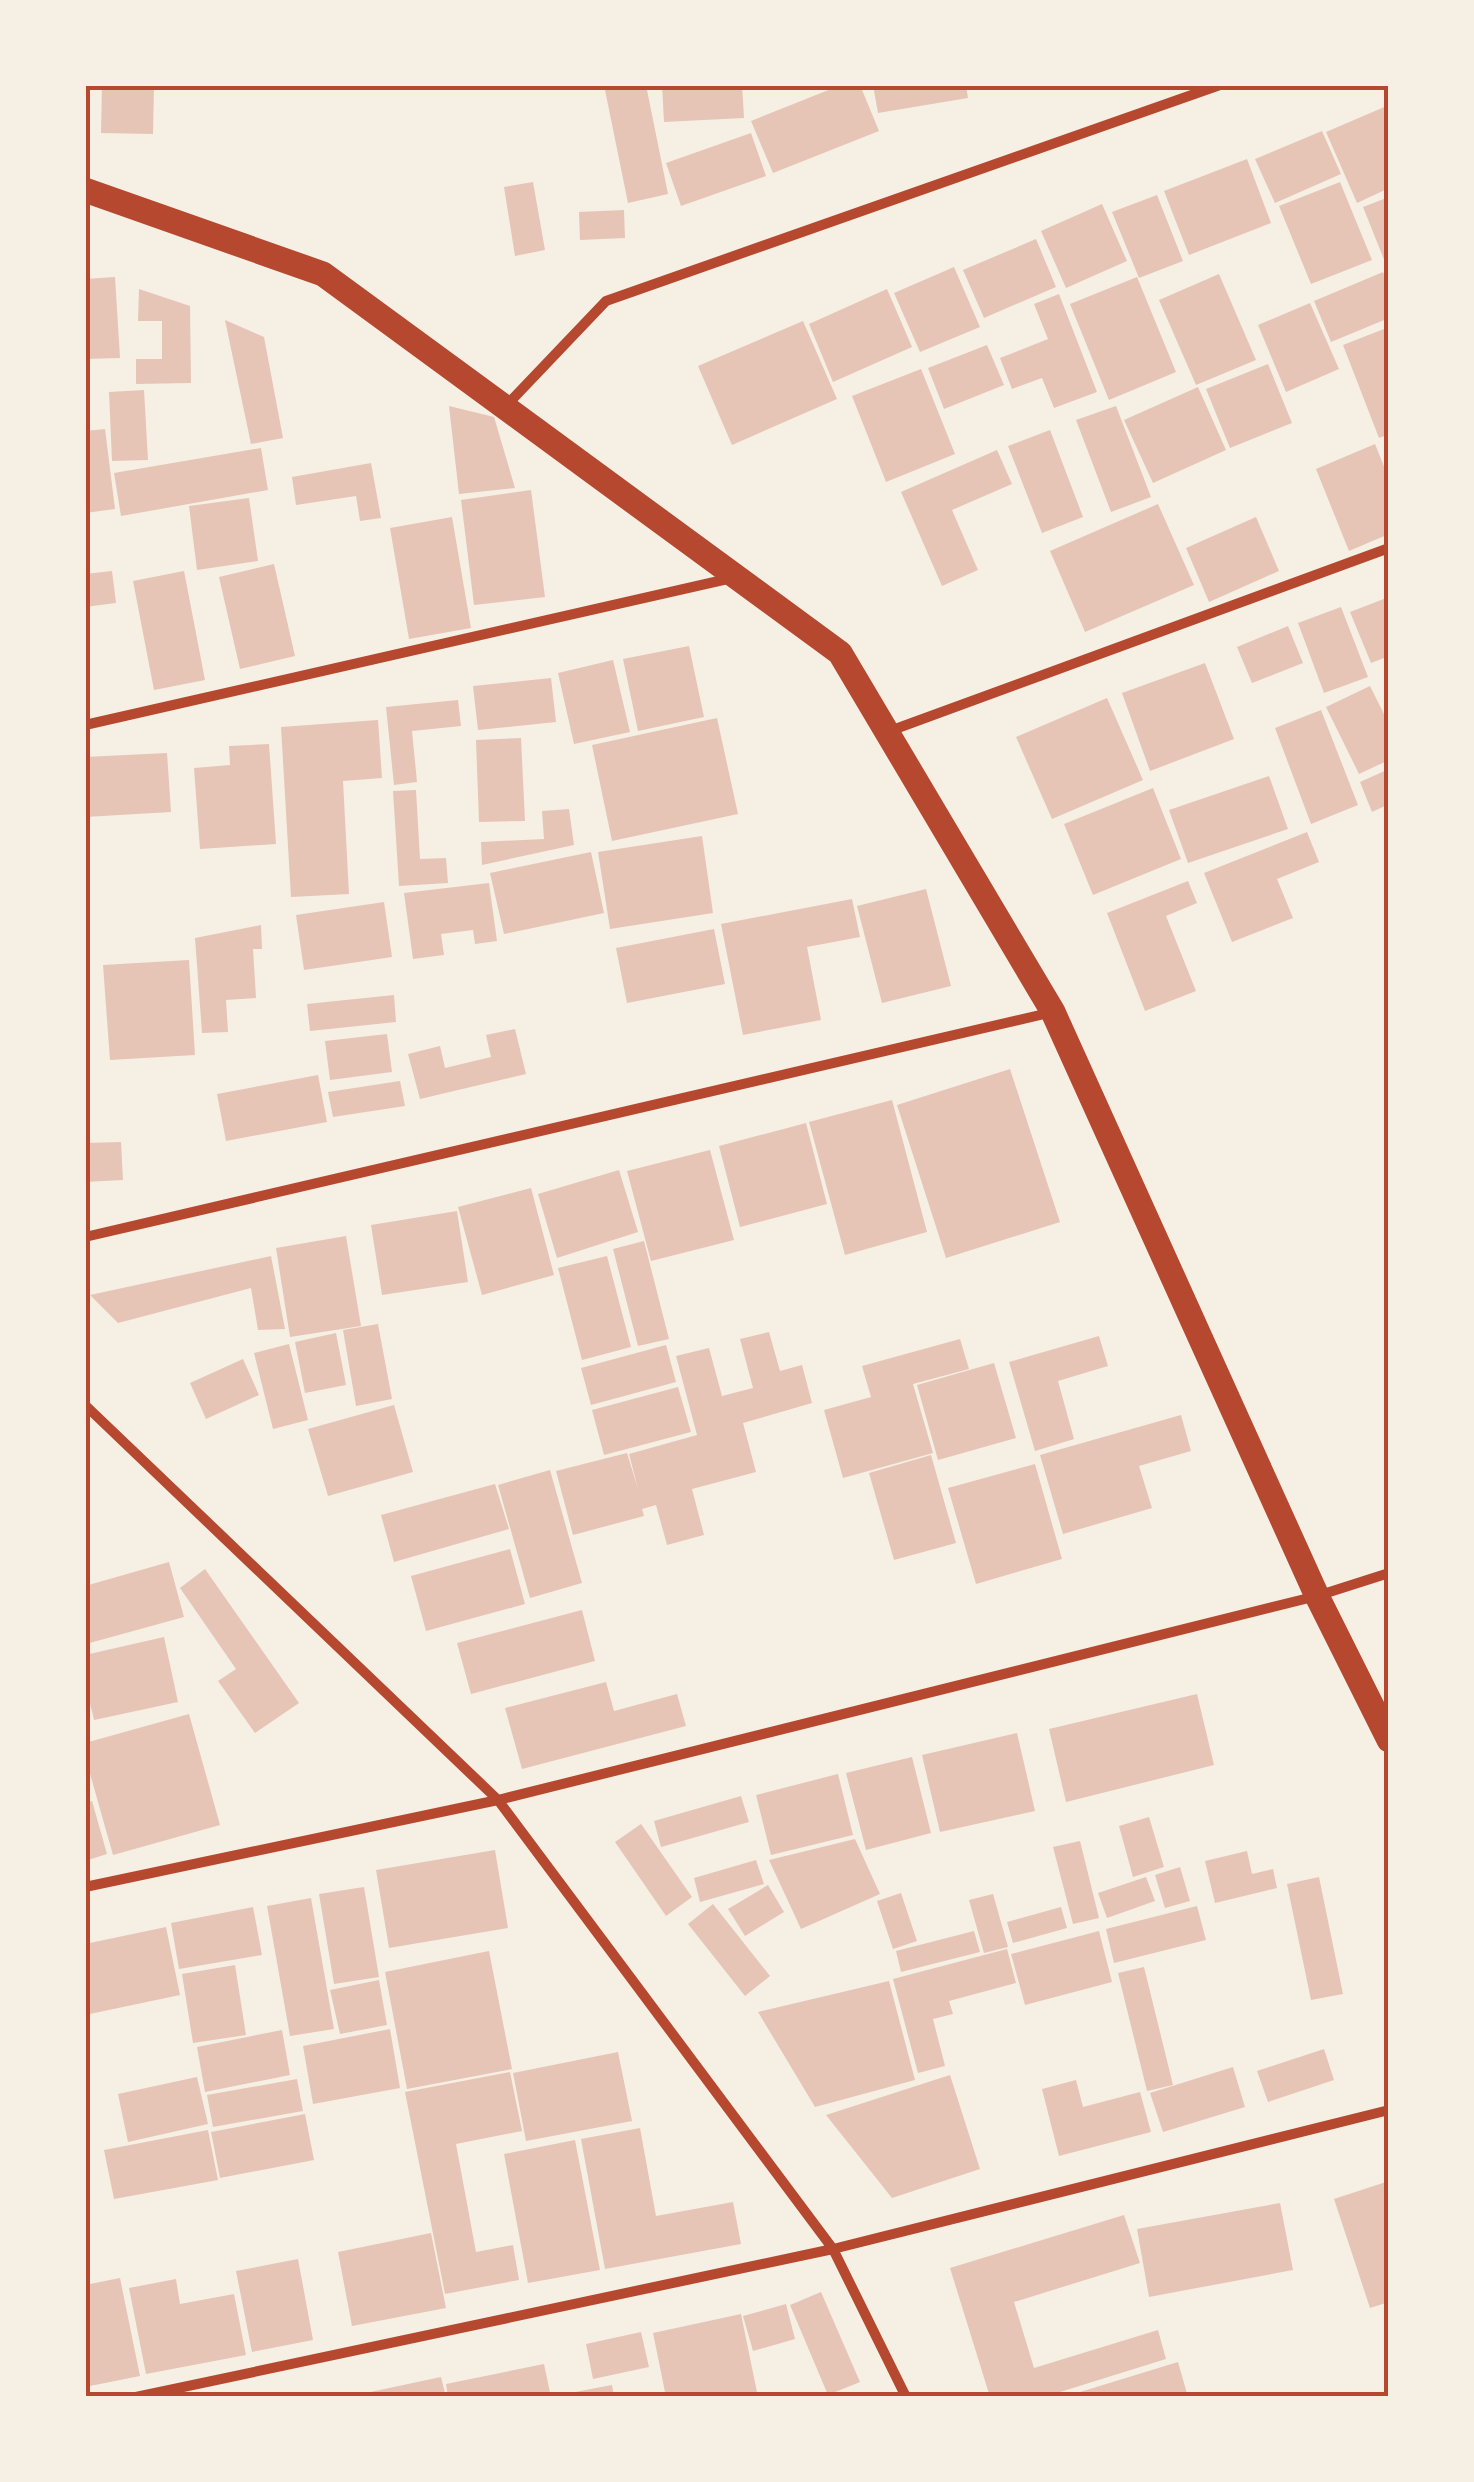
<svg xmlns="http://www.w3.org/2000/svg" width="1474" height="2482" font-family="'Fira Sans',sans-serif">
	<rect width="100%" height="100%" fill="#f6efe4"/>
	<path fill="#e6c5b7" d="M102 85H154L153 134 101 133Z
		M604 85H646L668 194 628 203Z
		M662 85H742L744 118 664 122Z
		M841 85H860L879 131 773 173 751 121Z
		M873 85H966L968 98 878 113Z
		M1389 105V188L1357 203 1326 132Z
		M1322 131 1341 174 1275 203 1255 159Z
		M751 133 766 176 681 206 666 163Z
		M1247 159 1271 223 1189 255 1164 191Z
		M533 182 545 250 515 256 504 187Z
		M1340 182 1372 260 1311 284 1279 206Z
		M1157 195 1183 261 1139 278 1112 212Z
		M1389 197V272L1363 207Z
		M1102 204 1127 261 1066 288 1041 231Z
		M624 210 625 238 580 240 579 212Z
		M1036 239 1056 287 984 318 963 270Z
		M954 267 980 327 920 352 894 293Z
		M1383 272 1389 286V318L1331 342 1314 301Z
		M1219 274 1256 360 1196 385 1159 300Z
		M115 277 120 358 85 359V279Z
		M1137 277 1176 372 1109 400 1070 304Z
		M139 289 190 306 191 383 136 384V359H162V321H138Z
		M887 289 912 347 833 382 809 324Z
		M1059 294 1097 392 1054 408 1042 378 1012 389 1000 358 1048 339 1034 304Z
		M1310 303 1339 369 1286 392 1258 325Z
		M225 320 264 337 283 438 251 444Z
		M803 321 837 399 732 445 698 366Z
		M1389 327V434L1379 438 1343 345Z
		M987 345 1004 385 944 409 928 368Z
		M1268 364 1292 423 1230 448 1206 389Z
		M921 369 955 454 886 482 852 396Z
		M1198 387 1226 450 1153 483 1124 420Z
		M144 390 148 460 112 461 109 392Z
		M449 406 494 417 515 488 459 494Z
		M1116 406 1151 497 1111 512 1076 420Z
		M105 429 115 509 85 513V431Z
		M1050 430 1083 517 1042 533 1008 446Z
		M1375 444 1389 479V534L1349 551 1316 469Z
		M261 448 268 490 121 516 114 473Z
		M997 450 1012 484 952 510 978 570 942 586 901 492Z
		M371 463 381 518 360 521 356 496 296 505 292 477Z
		M531 490 545 597 474 605 461 500Z
		M249 498 258 561 197 570 189 506Z
		M1158 504 1194 585 1085 632 1050 551Z
		M452 517 471 628 409 639 390 528Z
		M1256 517 1279 571 1209 602 1186 548Z
		M274 564 295 656 240 669 219 577Z
		M112 571 116 603 85 607V574Z
		M184 571 205 680 154 690 133 581Z
		M1389 597V656L1371 663 1350 612Z
		M1341 607 1368 677 1324 693 1298 623Z
		M1288 626 1303 663 1252 683 1237 647Z
		M689 646 704 717 638 731 623 659Z
		M613 660 630 732 574 744 558 673Z
		M1205 663 1234 739 1150 771 1122 693Z
		M551 678 556 722 478 730 473 686Z
		M1370 686 1389 724V760L1359 774 1326 707Z
		M1107 698 1143 780 1052 819 1016 737Z
		M458 700 461 726 412 731 417 782 394 785 386 707Z
		M1321 710 1358 805 1311 824 1275 728Z
		M717 718 738 814 612 841 592 745Z
		M378 720 382 778 343 781 349 894 291 897 281 727Z
		M521 738 525 821 479 822 476 740Z
		M269 744 276 844 200 849 194 768 230 765 229 746Z
		M167 753 171 812 85 817V757Z
		M1389 769V804L1372 812 1360 782Z
		M1269 776 1288 829 1188 863 1169 810Z
		M1153 788 1181 859 1093 895 1064 824Z
		M416 790 420 859 446 858 448 883 399 886 393 791Z
		M569 809 574 845 482 865 481 842 544 839 542 811Z
		M1307 832 1319 862 1277 879 1293 918 1232 942 1204 873Z
		M702 836 713 913 610 929 598 852Z
		M591 852 604 913 504 934 490 873Z
		M1188 881 1197 903 1166 916 1196 991 1145 1011 1107 913Z
		M489 883 497 941 475 944 473 930 441 934 444 955 413 959 404 893Z
		M926 889 951 986 882 1003 857 906Z
		M852 899 860 937 807 947 821 1020 743 1035 721 924Z
		M384 902 392 957 304 970 296 915Z
		M261 925 262 949H253L256 998 226 1000 228 1032 202 1033 195 938Z
		M714 929 725 984 627 1003 616 948Z
		M189 960 195 1055 110 1060 103 965Z
		M394 995 396 1022 310 1031 307 1004Z
		M515 1029 526 1074 420 1099 408 1054 440 1046 445 1068 491 1057 486 1035Z
		M387 1034 392 1072 330 1080 325 1041Z
		M1010 1069 1060 1222 946 1258 897 1105Z
		M318 1075 327 1122 226 1141 217 1094Z
		M400 1081 405 1106 333 1117 328 1092Z
		M892 1100 927 1232 845 1255 809 1122Z
		M806 1123 827 1204 740 1227 719 1146Z
		M121 1142 123 1180 85 1182V1143Z
		M710 1150 734 1240 651 1261 627 1171Z
		M619 1170 638 1232 557 1258 538 1194Z
		M531 1188 554 1275 482 1295 458 1207Z
		M457 1211 468 1282 382 1295 371 1225Z
		M346 1236 361 1326 290 1337 276 1248Z
		M644 1241 669 1339 638 1346 613 1249Z
		M271 1256 285 1329 258 1330 251 1288 118 1323 90 1295Z
		M607 1256 631 1347 582 1360 558 1268Z
		M378 1324 392 1399 356 1406 343 1330Z
		M769 1332 780 1371 802 1365 812 1403 743 1423 756 1472 692 1489 704 1535 667 1545 656 1505 642 1509 644 1516 573 1535 556 1471 627 1453 638 1489 629 1454 697 1435 676 1356 709 1348 722 1396 753 1388 740 1339Z
		M336 1333 346 1385 305 1393 295 1342Z
		M1099 1336 1108 1366 1058 1381 1074 1439 1035 1451 1009 1362Z
		M960 1339 969 1369 913 1384 933 1453 843 1478 824 1410 871 1397 862 1366Z
		M289 1344 308 1420 273 1429 254 1353Z
		M666 1345 676 1382 591 1405 581 1368Z
		M243 1359 259 1395 206 1419 190 1383Z
		M994 1363 1016 1438 938 1460 917 1385Z
		M678 1387 691 1432 604 1455 592 1410Z
		M394 1405 413 1472 328 1496 308 1429Z
		M1181 1415 1191 1451 1139 1466 1152 1508 1063 1534 1040 1455Z
		M931 1455 956 1543 894 1560 869 1473Z
		M1035 1464 1062 1559 976 1584 948 1488Z
		M550 1470 582 1583 530 1598 498 1485Z
		M495 1484 509 1529 394 1562 381 1515Z
		M510 1549 525 1604 426 1631 411 1576Z
		M169 1562 184 1617 86 1644 85 1586Z
		M205 1569 299 1703 255 1733 218 1681 236 1669 180 1588Z
		M582 1610 595 1661 471 1694 457 1643Z
		M164 1637 178 1702 94 1720 85 1682V1655Z
		M606 1682 614 1711 677 1694 686 1726 522 1769 505 1708Z
		M1197 1694 1214 1765 1066 1802 1049 1729Z
		M189 1714 220 1825 113 1855 85 1756V1743Z
		M1017 1733 1035 1811 940 1832 922 1755Z
		M912 1757 931 1833 866 1850 846 1773Z
		M838 1774 853 1835 771 1855 756 1795Z
		M741 1796 749 1822 661 1847 654 1821Z
		M92 1801 107 1854 85 1861V1803Z
		M1149 1817 1164 1867 1133 1877 1119 1826Z
		M641 1824 692 1897 666 1916 615 1842Z
		M855 1839 880 1894 801 1929 769 1860Z
		M1080 1841 1099 1918 1073 1924 1053 1847Z
		M495 1850 508 1928 389 1948 376 1870Z
		M1247 1851 1252 1874 1273 1869 1277 1888 1215 1903 1205 1861Z
		M756 1860 764 1884 700 1902 694 1878Z
		M1180 1867 1190 1901 1165 1908 1155 1875Z
		M1146 1877 1155 1901 1107 1918 1098 1893Z
		M1319 1877 1343 1994 1311 2000 1287 1884Z
		M768 1885 784 1912 745 1936 728 1909Z
		M364 1887 379 1977 334 1984 319 1894Z
		M901 1893 917 1941 893 1949 877 1901Z
		M993 1894 1008 1947 984 1953 969 1900Z
		M311 1898 334 2029 290 2036 267 1906Z
		M713 1904 770 1976 745 1996 688 1924Z
		M1197 1906 1206 1940 1114 1963 1106 1929Z
		M253 1907 262 1955 179 1969 171 1923Z
		M1061 1907 1067 1928 1013 1943 1007 1922Z
		M166 1927 180 1995 85 2015V1944Z
		M974 1931 980 1952 901 1972 896 1951Z
		M1099 1931 1112 1982 1025 2005 1011 1954Z
		M1007 1949 1016 1983 949 2001 953 2014 933 2019 945 2066 918 2073 893 1979Z
		M489 1951 512 2069 407 2089 385 1972Z
		M235 1965 246 2035 193 2043 182 1974Z
		M1144 1967 1173 2085 1147 2091 1118 1973Z
		M379 1980 387 2025 340 2034 330 1990Z
		M889 1981 915 2080 815 2107 758 2012Z
		M390 2029 400 2088 313 2104 303 2046Z
		M282 2030 290 2075 205 2092 197 2047Z
		M1324 2049 1334 2080 1268 2102 1257 2071Z
		M618 2052 632 2121 526 2141 513 2073Z
		M1233 2067 1245 2107 1163 2132 1150 2093Z
		M510 2072 522 2131 456 2144 476 2252 513 2245 519 2280 445 2294 405 2092Z
		M950 2075 980 2169 892 2198 826 2115Z
		M197 2077 208 2124 128 2142 118 2094Z
		M297 2079 303 2111 213 2127 207 2095Z
		M1076 2080 1083 2107 1140 2092 1151 2132 1059 2156 1042 2089Z
		M305 2114 314 2160 220 2178 211 2132Z
		M640 2128 656 2216 733 2202 741 2244 605 2269 581 2139Z
		M208 2130 218 2180 114 2199 104 2150Z
		M575 2140 600 2270 528 2283 504 2154Z
		M1389 2181V2302L1370 2308 1334 2199Z
		M1280 2203 1293 2270 1149 2297 1137 2229Z
		M1124 2215 1140 2263 1014 2302 1034 2368 1158 2330 1166 2359 1044 2397H990L950 2268Z
		M431 2233 446 2308 352 2326 338 2252Z
		M298 2259 313 2340 252 2352 236 2271Z
		M120 2278 140 2376 85 2387V2285Z
		M176 2279 180 2304 234 2294 246 2355 146 2374 129 2288Z
		M821 2292 860 2382 828 2395 790 2305Z
		M786 2304 795 2339 753 2351 743 2316Z
		M741 2314 758 2397H666L653 2333Z
		M641 2332 649 2367 593 2379 586 2344Z
		M1178 2362 1188 2397H1067V2396Z
		M544 2364 551 2397H448L446 2384Z
		M441 2377 446 2397H362L361 2394Z
		M612 2385 614 2397H576L575 2392Z"/>
	<g fill="none" stroke-linecap="round" stroke-linejoin="round">
		<path stroke="#b5482f" stroke-width="10" d="M505 407 606 301 1220 85
			M85 725 732 578
			M887 732 1389 548
			M85 1237 1053 1012
			M85 1405 498 1800 833 2249 906 2397
			M85 1887 498 1800 1317 1596 1389 1573
			M136 2397 833 2249 1389 2110"/>
		<path stroke="#b5482f" stroke-width="25" d="M85 190 323 274 840 653 1053 1012 1317 1596 1389 1740"/>
	</g>
	<rect width="1474" height="2482" fill="none" stroke="#f6efe4" stroke-width="175"/>
	<rect x="88" y="88" width="1298" height="2306" fill="none" stroke="#b5482f" stroke-width="4"/>
</svg>
